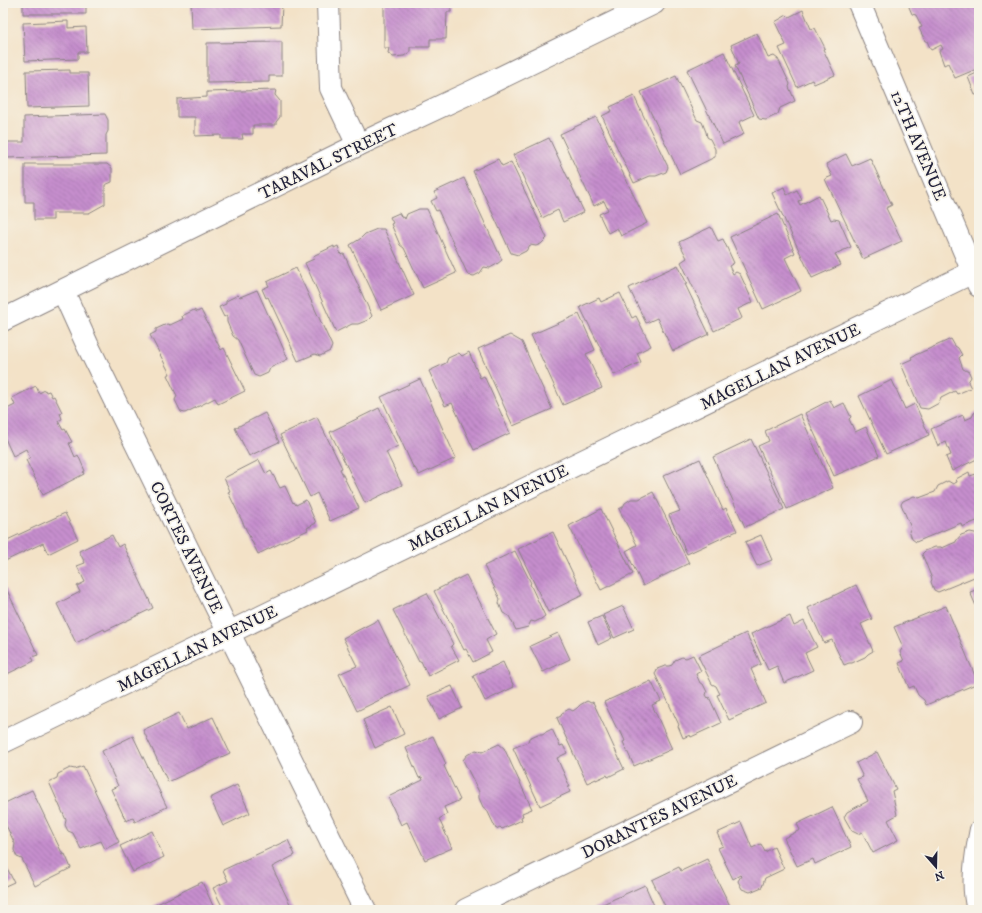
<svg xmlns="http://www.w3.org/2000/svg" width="982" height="913" font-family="'IM FELL DW Pica',serif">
	<defs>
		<pattern id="building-back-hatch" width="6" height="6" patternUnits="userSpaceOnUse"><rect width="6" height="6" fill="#c68ecd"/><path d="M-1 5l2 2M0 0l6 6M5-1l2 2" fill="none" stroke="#a074a8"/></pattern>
	</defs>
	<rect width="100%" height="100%" fill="#f7f3e8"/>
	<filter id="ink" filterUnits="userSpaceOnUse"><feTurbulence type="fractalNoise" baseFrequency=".025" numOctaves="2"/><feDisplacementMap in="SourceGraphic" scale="8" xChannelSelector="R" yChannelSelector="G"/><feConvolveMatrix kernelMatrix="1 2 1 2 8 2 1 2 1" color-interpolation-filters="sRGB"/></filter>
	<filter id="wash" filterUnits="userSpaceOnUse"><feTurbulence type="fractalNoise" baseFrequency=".012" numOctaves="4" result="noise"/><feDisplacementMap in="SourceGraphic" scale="16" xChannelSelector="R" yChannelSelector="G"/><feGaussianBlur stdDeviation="0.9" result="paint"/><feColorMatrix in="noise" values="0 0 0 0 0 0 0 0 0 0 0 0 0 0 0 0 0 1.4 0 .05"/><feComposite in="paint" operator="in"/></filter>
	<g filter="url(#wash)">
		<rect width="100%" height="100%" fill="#f3e2c7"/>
		<g id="blocks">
			<path fill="url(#building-back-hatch)" d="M23 3H86V14H23Z
				M191 3H270V5L282 4 281 26 192 29Z
				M384 3H451V12H447L446 39H430V47H410V52L404 56 393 57 388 53 389 48H384Z
				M911 3H979V68L955 78 948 63 944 65 939 51 943 49 941 45 931 50 927 41H925L919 28 922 27 916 15 912 14 909 7Z
				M803 10 811 29 815 28 825 48 823 49 835 75 814 84 812 80 797 87 779 48 786 45 775 22 787 15 789 17Z
				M68 21V28L86 27 87 52H78V59L25 61 23 23Z
				M757 33 768 58 774 56 778 59 790 84 789 87 795 101 780 108 778 114 766 120 759 119 735 66 739 64 731 45Z
				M282 42V76H269V82L207 83V43Z
				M724 52 754 115 739 122 744 134 723 144 687 70Z
				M70 70V73H88L89 106 27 108 26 71Z
				M979 72V94L975 95 968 77Z
				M676 76 697 120 702 122 706 132 707 137 710 139 715 149V157L680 174 641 92Z
				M276 90 275 95 280 101V117L276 122V125H253V134H242L243 139H221V135L195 136V117H177V99L207 97V92Z
				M634 96 668 167 666 172 656 176H650L634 183 602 116 612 111 610 107Z
				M105 114 108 120V131L106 135V155L7 158V142H24V117Z
				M596 117 647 223 621 236 617 228 608 233 599 214 608 210 604 201 594 206 560 134Z
				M549 138 584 212 563 222 558 210 542 218 513 155Z
				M846 154 852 166 870 158 892 205 886 208 902 241 863 259 825 179 832 176 826 164Z
				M498 159 502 166 511 162 547 238 541 244 536 246 530 245 526 251 518 255 511 253 473 171Z
				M25 164H107L112 168V182L105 185V204L89 213H53V220H34V202H25Z
				M464 178 502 260 497 264 490 268 484 267 480 273 474 276 468 275 438 210 436 211 431 201 437 198 434 192Z
				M784 187 787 195 797 190 802 200 798 201 800 205 819 195 831 220 834 219 839 220 851 247 835 254 841 265 812 278 772 193Z
				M419 209H427L456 273 423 288 404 248 400 245 391 224 393 223 390 217 399 213 402 218 404 217 405 219 407 214Z
				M778 214 795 253 785 258 801 291 763 309 730 237Z
				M711 227 718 241 723 239 734 263 729 266 733 274 736 272 740 274 753 302 738 309 742 318 714 331 681 262 687 258 679 242Z
				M377 229H384L414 295 381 310 350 245 360 239 365 234Z
				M334 246V248L338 246 341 255 344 254 372 316 368 320 358 324H352L336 332 305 263 314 259 313 257 315 255Z
				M678 265 687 284H685L709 334 673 351 657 318 646 323 629 288Z
				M296 268 332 346 330 351 320 356 315 354 298 361 268 297 266 298 262 289 269 286 267 282Z
				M257 290 288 359 270 368 268 373 259 377 254 375 238 340 233 336 227 322V315L224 317 219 307 226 304V301L238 295 240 297Z
				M620 293 632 318 636 316 651 346 637 353 641 362 614 375 580 307 599 298 601 302Z
				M194 310 197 312 201 310 221 350 224 348 245 391 218 404 215 398 185 413 181 412 175 400 177 396 167 375 170 374 150 335 156 332V329L167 324 170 325 183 319 182 316Z
				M579 314 595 350 586 354 602 388 563 405 531 335Z
				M510 335 522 342 552 409 513 426 478 349Z
				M951 339 955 346 958 348 962 355 959 358 963 369 969 372 971 377 968 382 971 388 957 394 955 391 941 398 939 403 928 409 920 408 901 364 912 359 911 357Z
				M469 352 480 378 484 376 510 433 474 450 452 403 445 406 429 371 446 363 448 358 459 353 462 356Z
				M420 379 456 458 419 475 415 468 414 469 381 397Z
				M892 380 905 409 915 404 929 435 886 454 859 396Z
				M36 386 39 393 45 390 46 392 49 391 52 397 54 396 62 412 60 413 62 419 58 421 63 430 65 429 72 442 69 443 75 457 78 455 85 471 83 472 84 474 43 495 26 460 30 458 26 449 13 456 3 434V411L15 405 12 398Z
				M830 400 834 408 844 403 851 417 849 419 855 432 866 427 879 456 834 476 805 413Z
				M379 408 398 446 386 452 402 485 365 503 330 432Z
				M979 411V458L952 471 946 457 951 455 946 442 938 446 931 429 963 415 965 420 972 417 974 413Z
				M265 413 279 442 249 456 235 428Z
				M800 414 833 488 787 509 758 446 769 441 765 431Z
				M317 417 342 468 340 469 359 508 330 521 317 493 310 497 280 435Z
				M751 439 784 509 745 527 713 457Z
				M700 459 723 510 726 508 737 531 687 554 669 515 680 511 663 476Z
				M259 460 266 474 271 471 280 488 285 486 293 503 294 502 296 505 306 500 316 523 307 528 308 530 258 554 228 492 230 491 224 478Z
				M969 472 970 476 979 473V520L962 527 961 523 916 542 912 539 909 531 911 528 901 504 903 501 914 496 919 498 935 492 938 486 948 481 953 484 957 482 956 479Z
				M653 492 689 563 643 586 626 551 637 545 619 509 623 507 625 503 631 499H639Z
				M601 509 633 574 601 590 569 526Z
				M65 513 78 539 48 554 43 543 3 562V542Z
				M553 532 583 595 548 612 518 549Z
				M970 532 975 533 976 534 979 533V575L938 592 934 590 931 582 932 579 922 554 925 551 935 547H941L942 548 956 542V541L961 535Z
				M112 535 118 547 123 544 153 608 105 631 104 629 76 643 57 604 80 592 77 586 85 582 77 566 85 563 79 551Z
				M761 535 772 560 757 566 745 542Z
				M515 551 531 583 530 584 545 616 541 619 535 622 531 621 528 627 516 630 509 616 503 613 499 603 500 599 484 566Z
				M466 575 496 634 486 640 492 652 473 662 466 649 464 650 434 591Z
				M856 585 872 619 861 624 873 651 868 654 865 657 852 663H849L844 665 832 640 824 643 808 608Z
				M6 588 38 655 32 657 34 661 5 675 3 671V589Z
				M979 589V613L970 592Z
				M427 593 453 644 451 646 459 660 428 676 421 661 419 662 393 610Z
				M623 606 634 629 614 638 603 615Z
				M946 606 978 683 926 705 924 700 918 695 914 686 909 688 899 663 904 661 900 652 903 647 894 627Z
				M602 616 612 638 598 645 588 622Z
				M790 616 794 626 804 621 817 647 805 653 813 670 784 683 777 666 768 670 751 634Z
				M378 620 410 685 357 711 339 674 357 666 343 638Z
				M558 633 570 659 543 672 530 646Z
				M746 633 761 664 751 669 766 703 729 720 717 695 720 694 716 686 712 684 698 656Z
				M693 655 701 671 696 674 700 683 703 684 707 692 706 695 708 698 709 697 721 723 691 737 690 735 683 738 678 726 679 725 655 674 657 669 665 666H669L672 665 675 660 682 657 686 658Z
				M503 662 514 687 485 701 473 676Z
				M651 681 661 701 652 705 672 749 634 766 623 742 625 741 620 730 617 729 604 702Z
				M452 686 462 708 439 719 428 696Z
				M587 701 591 703 593 702 624 769 608 777 607 775 596 780V779L587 783 557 718 561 716 562 713 569 709 573 711 577 708 580 705Z
				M392 707 404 734 375 748 363 720Z
				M179 713 187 729 213 717 230 753 168 782 143 730Z
				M552 729 560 746 563 745 567 753 557 758 570 787H568L570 792 540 806 513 748 528 742 529 738 538 734H542Z
				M133 736 167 807 135 822 133 818 126 821 111 789 118 786 102 751Z
				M433 736 446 764 444 766 460 800 444 807 447 814 439 819 452 848 425 860 407 822 401 825 388 797 423 780 422 777 419 778 406 748Z
				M499 744 504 748 532 809 522 813 523 816 521 817 522 820 502 829 500 827 496 829 487 810 483 807 479 798V792L463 760 467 755 476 750 482 752Z
				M877 752 896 789 892 791 897 815 888 820 898 840 873 853 862 832 858 834 852 831 844 817 847 812 868 801 857 779 863 777 856 763Z
				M83 766 119 842 105 849 101 841 81 849 73 833 68 831 65 825 66 820 49 782 57 778 58 774 70 768 75 769Z
				M237 785 250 813 223 826 210 798Z
				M32 790 63 855 65 854 71 868 35 886 22 859 17 857 14 850 15 844 3 819V804Z
				M832 807 851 847 815 864 813 859 797 866 784 838 800 830 797 824Z
				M741 822 752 848 761 844 765 852 774 847 784 869 765 878 762 887 750 892 742 889 738 881 741 876 740 875 733 879 718 848 723 846 717 833Z
				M152 831 164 857 133 872 120 846Z
				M288 840 295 855 272 867 293 910H224L213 888 228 881 223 870Z
				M707 859 732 910H667L652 880 679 867 681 871Z
				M3 860 14 882 3 887Z
				M202 882 215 910H155L153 906Z
				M645 885 656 910H595L594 908Z"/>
		</g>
	</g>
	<g filter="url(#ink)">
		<use href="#blocks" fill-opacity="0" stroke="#8a8281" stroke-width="1"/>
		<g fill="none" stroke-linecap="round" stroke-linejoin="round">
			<defs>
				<path id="lane" d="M976 910C969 885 974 854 979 829"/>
				<path id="street" d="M328 3 331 88 358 145
					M859 3 979 286
					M63 291 87 344 365 910
					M3 742 973 272
					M466 910 851 722"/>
				<path id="secondary" d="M3 320 358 145 469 93 654 3"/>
			</defs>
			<use href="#lane" stroke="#8a8281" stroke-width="20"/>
			<use href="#street" stroke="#8a8281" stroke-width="24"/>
			<use href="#secondary" stroke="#8a8281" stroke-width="24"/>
			<use href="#lane" stroke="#fff" stroke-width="18"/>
			<use href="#street" stroke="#fff" stroke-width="22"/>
			<use href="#secondary" stroke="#fff" stroke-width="22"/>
		</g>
	</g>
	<g text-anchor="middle" stroke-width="3.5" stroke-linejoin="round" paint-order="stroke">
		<g font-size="17" fill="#22223b" stroke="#f7f3e8">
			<text transform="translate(919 145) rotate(67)" y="6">12TH AVENUE</text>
			<text transform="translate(328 161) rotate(-26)" y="6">TARAVAL STREET</text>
			<text transform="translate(780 366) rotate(-26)" y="6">MAGELLAN AVENUE</text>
			<text transform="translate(488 507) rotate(-26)" y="6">MAGELLAN AVENUE</text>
			<text transform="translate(187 547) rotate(64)" y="6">CORTES AVENUE</text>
			<text transform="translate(197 648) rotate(-26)" y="6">MAGELLAN AVENUE</text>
			<text transform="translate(659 816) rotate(-26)" y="6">DORANTES AVENUE</text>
		</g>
	</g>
	<rect width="982" height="913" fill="none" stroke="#f7f3e8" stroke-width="16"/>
	<g transform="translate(936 867) rotate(160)" stroke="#f7f3e8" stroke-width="3" paint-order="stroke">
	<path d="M0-3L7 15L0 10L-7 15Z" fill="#22223b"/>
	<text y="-6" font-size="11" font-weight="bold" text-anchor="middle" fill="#22223b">N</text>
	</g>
</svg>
